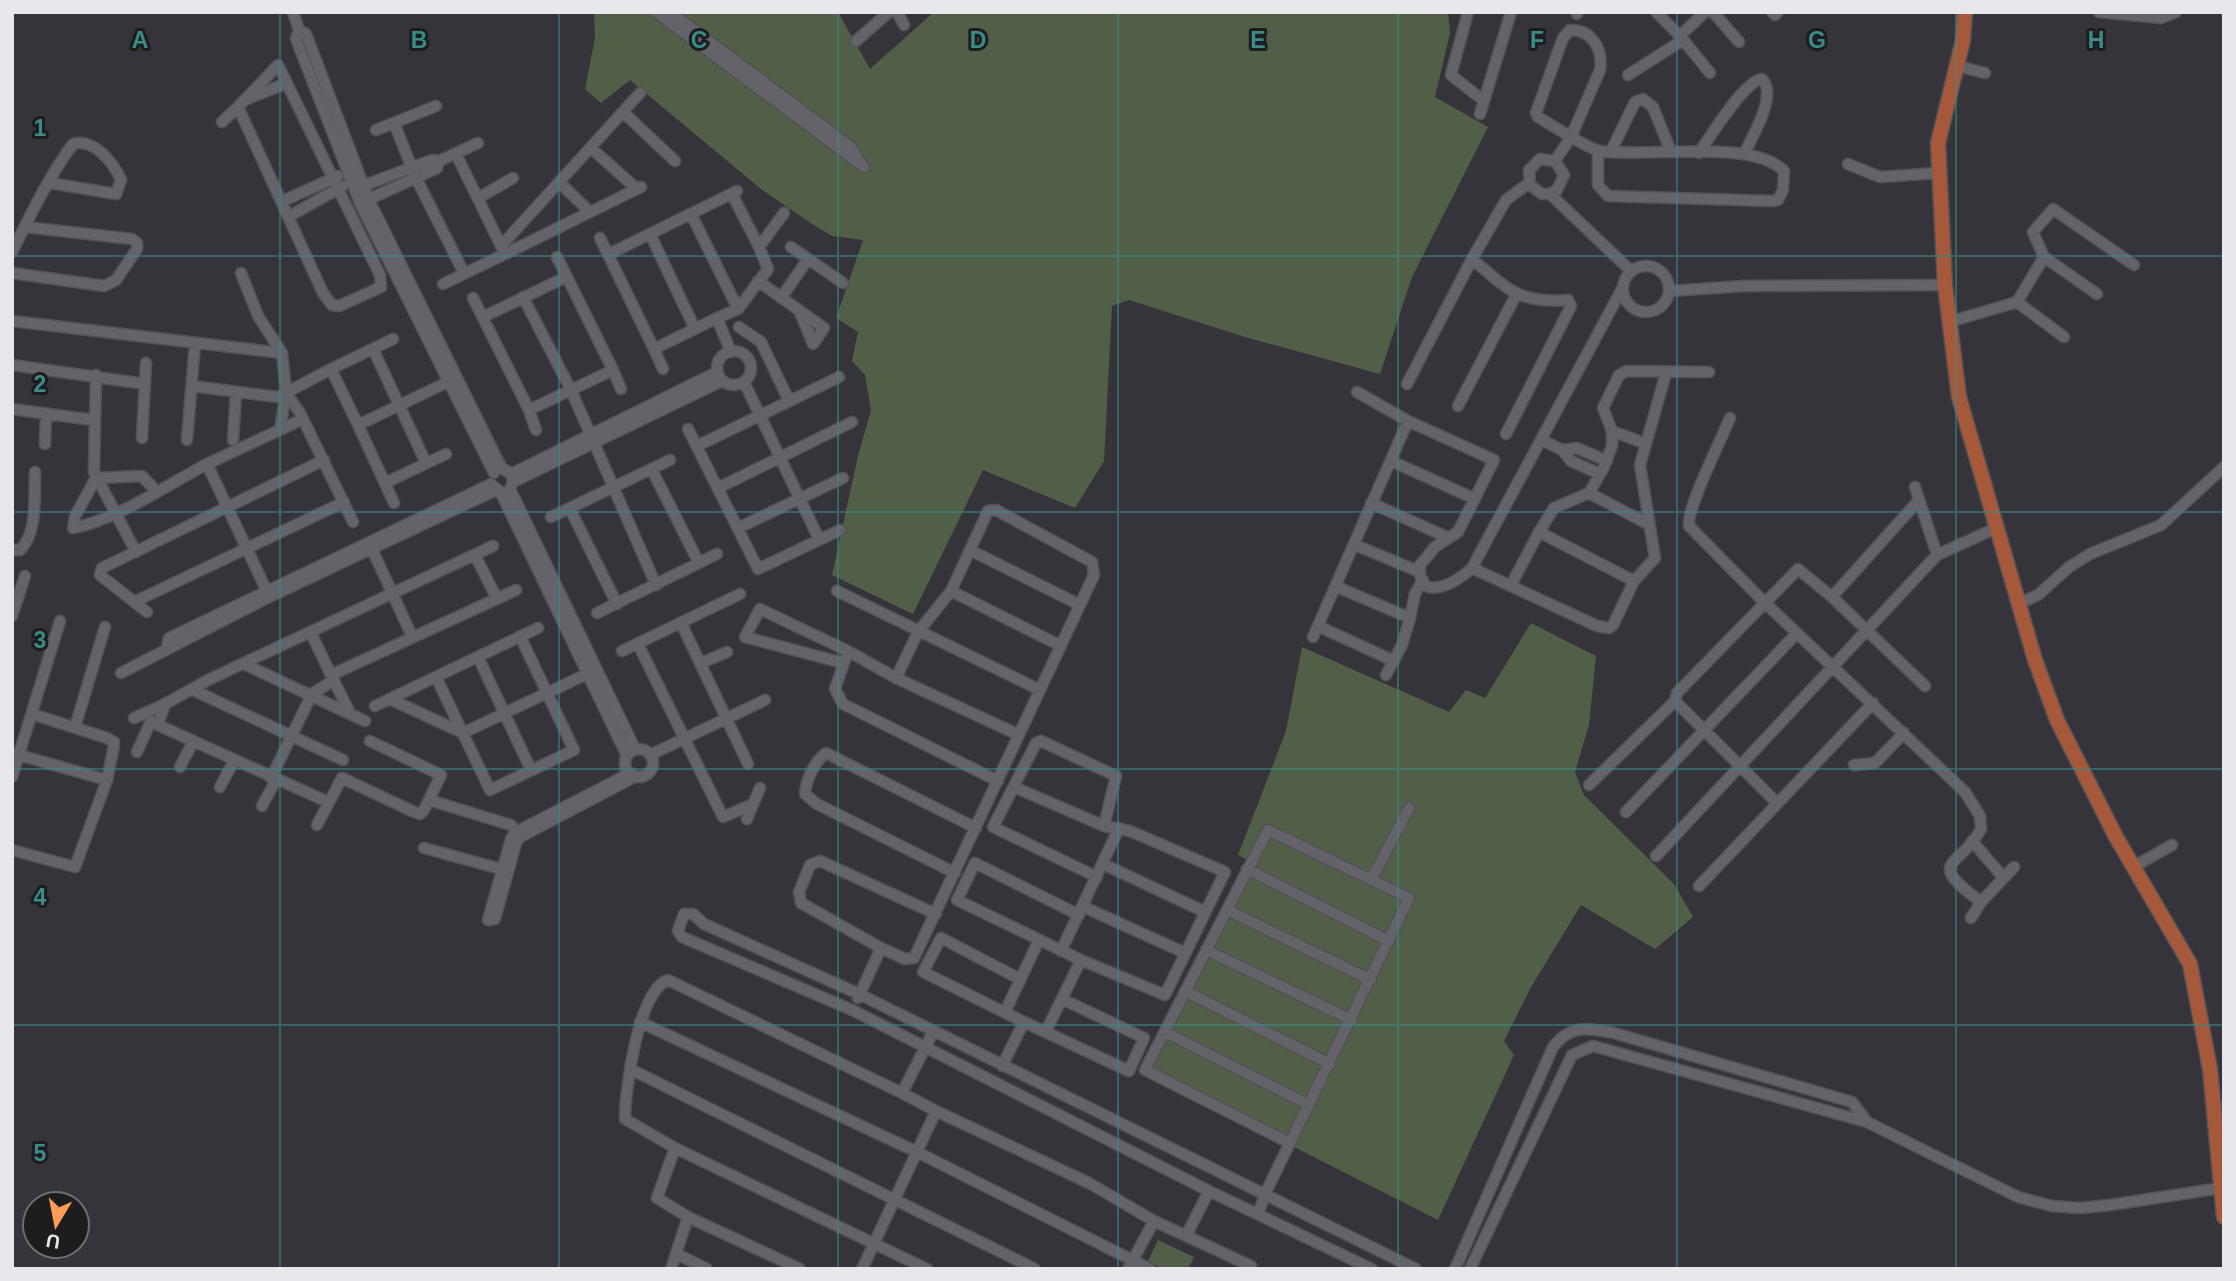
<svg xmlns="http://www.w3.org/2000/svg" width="2236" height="1281" font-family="Helvetica,sans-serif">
	<rect width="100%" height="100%" fill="#35343a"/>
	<path fill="#515f47" d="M594 12H838L870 69 934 12H1448L1450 33 1435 97 1488 127 1412 277 1380 374 1245 337 1129 300 1112 306 1104 461 1075 508 983 470 913 614 832 575 858 456 871 410 865 375 852 361 858 332 836 318 863 240 832 236 812 224 761 189 630 80 601 103 585 89 595 38Z
		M1531 623 1596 656 1589 725 1575 772 1584 795 1674 884 1693 917 1655 949 1581 905 1530 989 1504 1041 1514 1055 1438 1220 1150 1074 1257 865 1238 855 1286 731 1302 647 1449 712 1466 690 1485 698Z
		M1158 1240 1194 1257 1188 1269H1163L1148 1261Z"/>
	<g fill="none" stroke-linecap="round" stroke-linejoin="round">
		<defs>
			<path id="minor" d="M293 12 299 30 306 34 369 200 502 469
				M656 12 864 167
				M670 12 851 147 862 165
				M897 12 904 25
				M1468 12 1451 75 1484 101
				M1656 12 1680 36 1705 12
				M1713 12 1739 42
				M1772 12 1775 15 1778 12
				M2099 12 2161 18 2176 12
				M1577 14V12
				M299 30 296 39 360 203 494 473
				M1570 30C1593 30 1603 50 1600 70L1571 137 1538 117 1536 113 1563 38Z
				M1680 36 1710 73
				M856 41 889 12
				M1957 66 1985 73
				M1628 75 1683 40
				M245 100 287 83
				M624 113 675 161
				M1480 114 1511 12
				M222 122 238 107 323 293 332 305 339 306 381 287 380 275 278 65 238 107
				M394 123 416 178 464 273
				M376 130 436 106
				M591 148 637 189
				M1611 151 1635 102 1643 99 1653 107 1671 152
				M1699 153C1710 137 1744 81 1762 79 1778 95 1752 137 1744 154
				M1555 161 1571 137C1580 142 1591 149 1600 151 1646 158 1752 138 1784 171L1783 190 1778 200 1773 201 1608 196 1598 185V151
				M1848 164 1880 177 1938 173
				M561 184 590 212
				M357 188 432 160 439 161 478 143
				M732 194 759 247
				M1550 194 1557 190 1564 175 1555 161 1540 159 1529 170 1530 185 1542 194H1550L1631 271
				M478 198 513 178
				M283 201 338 176
				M363 202 437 168 439 161
				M691 214 738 309
				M288 217 343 186
				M650 234 695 329
				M600 238 654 349
				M501 246 640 93
				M791 247 843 283
				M12 252C30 216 49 176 73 144 94 138 113 162 121 180L116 194 50 183
				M505 254 641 187
				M609 254 737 191
				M557 257 613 370
				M2044 257 2033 232 2053 209 2134 265
				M1472 259 1506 200 1529 183
				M1623 289a23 23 0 1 1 46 0a23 23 0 1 1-46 0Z
				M12 273 104 286 116 280 137 249V243L132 239 25 227
				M241 273 258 316 282 353 286 393 300 413 353 522
				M758 281 824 328 813 344 799 310
				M443 284 505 254 456 154
				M1669 291 1744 286 1945 285
				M523 297 571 390 613 370 621 389
				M473 298 529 410
				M781 298 808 259
				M2017 302 2064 337
				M483 317 566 277
				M717 318 738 309 768 269 759 247 784 213
				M12 321 282 353
				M1949 322 2017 302 2044 257 2097 294
				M739 327 761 342 789 401
				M373 349 426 463
				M717 368a17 17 0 1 1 34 0a17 17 0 1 1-34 0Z
				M12 365 145 384
				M331 369 393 339
				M663 369 654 349 717 318 731 352
				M96 375 94 472 136 552
				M744 382 819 539
				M1407 384 1472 259C1508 289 1518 304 1568 300L1571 306 1506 434
				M192 386 278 397 331 369 358 425 454 379
				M1357 392 1408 421 1494 460 1458 532 1435 547 1420 565C1416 605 1457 583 1472 568L1623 287
				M1458 406 1516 295
				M12 409 93 420
				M1730 418C1722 438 1686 509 1689 526L1765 603 1965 792 1980 816 1981 829C1960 869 1923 859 1981 902
				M358 425 394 503
				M280 429 286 393
				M688 429 758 569 840 530
				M536 430 529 410 571 390 656 585
				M1612 431 1644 443
				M142 438 146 363
				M187 440 195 343
				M233 440 236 393
				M1542 440 1562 450 1571 461 1600 474
				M45 444 46 414
				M697 446 839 377
				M1562 450 1577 448 1607 461
				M1391 461 1475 499
				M505 470 511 474 717 372
				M652 470 699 563
				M511 474 513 482 510 489 635 749
				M513 482 722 381
				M385 483 446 454
				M493 486 500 491 627 756
				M1915 487 1937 555
				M718 488 852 422
				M156 491 142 476 96 478 75 516 73 528C119 519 165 486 207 464
				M1589 493 1648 524
				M1371 503 1449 538
				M570 509 617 604
				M551 517 670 460
				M738 528 843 478
				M1539 532 1554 508 1589 493 1603 469 1612 446V431L1603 408 1619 375 1627 371 1709 372
				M1355 545 1420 572
				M371 547 412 636
				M12 550H20C38 533 34 496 35 472
				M970 550 1080 605
				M475 555 497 599
				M1472 568 1597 626 1609 628 1613 625 1634 581 1655 558 1640 465 1666 373
				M1511 585 1539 532 1634 581
				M1337 587 1410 618 1402 645 1386 675
				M837 591 1040 690
				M951 591 1061 646
				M269 596 207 464 303 419
				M1832 597 1918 501
				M134 602 344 502
				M2018 604 2038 595 2069 567 2090 554 2161 525 2224 467
				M147 612 100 575 102 568 324 460
				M597 613 717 554
				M12 616 25 576
				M1410 618 1415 594 1423 580
				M681 623 748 764
				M1320 627 1394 661
				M311 633 331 675
				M1313 637 1408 421
				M638 644 723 817 753 804
				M167 648 169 638 491 484
				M622 651 740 594
				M478 657 531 770
				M846 657 835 689 843 704 998 781
				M701 663 727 652
				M843 663 745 637 760 609 848 651 896 678 1019 735
				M244 664 365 721
				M121 673 269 597 496 490
				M436 677 490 790 574 750 520 636
				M193 690 343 760
				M390 699 463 733 591 672
				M1675 701 1777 803
				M375 706 538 628
				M349 711 331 675 516 590
				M134 718 165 704
				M75 727 105 627
				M625 763a14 14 0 1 1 28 0a14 14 0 1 1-28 0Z
				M137 752 151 721
				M12 753 107 780
				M650 755 765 700
				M1854 765 1875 763 1904 733
				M180 767 193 742
				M628 772 621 778 516 832 511 839 488 920 495 919 516 843 520 837 636 776
				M12 777 60 621
				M271 778 312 694 334 680
				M1589 785 1675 701 1677 693 1798 569 1832 597 1925 686
				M220 787 234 761
				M1014 787 1104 826
				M429 800 511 825 520 837
				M328 802 158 725 165 704 210 679 493 546
				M262 806 276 780
				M1626 812 1797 633
				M747 819 760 788
				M317 825 342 778 412 811 420 814 424 810 441 775 370 741
				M1972 841 2003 877
				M424 848 508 871
				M12 850 75 867 107 780 114 746V742L107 738 32 714
				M1656 856 1937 555 1996 528
				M1103 864 1205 912
				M2133 867 2172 845
				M1247 869 1389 941
				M955 873 817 804 805 794C806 780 814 762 826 753L976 828
				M1371 880 1409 808
				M1699 886 1873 703
				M1084 907 1185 953
				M1227 910 1371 980
				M1971 918 1981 902 2014 867
				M881 948 801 903 799 892 810 865 820 861 936 914
				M1206 950 1352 1020
				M1061 951 1119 828
				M1081 960 1165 995 1225 872 1130 831 1104 826 1116 776 1041 741 1036 743 993 827 1097 877
				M1185 991 1330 1064
				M858 998 881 948 905 959 914 958 1094 575 1092 562 996 510 988 511 951 591 918 632 896 678
				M1005 1012 1038 942
				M640 1022 917 1152 1150 1269
				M1024 1022 1129 1071 1144 1038 1062 999
				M1046 1031 1081 960 957 900 975 863 1079 915
				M1165 1032 1309 1105
				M1002 1066 1024 1022 923 972 941 938 1020 979
				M630 1069 1035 1269
				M902 1093 668 980C638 990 625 1091 625 1119L675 1148 927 1269
				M936 1111 1089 1183 1154 1221 1251 1266 1250 1269
				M1259 1212 1265 1194 1409 898 1268 830 1145 1070 1290 1143
				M688 1217 800 1269
				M1187 1234 1209 1191
				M677 1254 707 1269
				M671 1269 688 1217 657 1198 675 1148
				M862 1269 936 1111 902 1093 933 1032
				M1128 1269 1154 1221
				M1372 1269 1209 1191 852 1010 682 937 678 931 684 914H693L704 924 859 994 1416 1269
				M1455 1269 1553 1047C1571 1024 1587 1028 1614 1033L1852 1102 1867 1122
				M1470 1269 1572 1055 1593 1046 1867 1122 2018 1197 2052 1206 2080 1208 2110 1205 2221 1188"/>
			<path id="major" d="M1965 12 1963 40 1938 143 1945 285 1959 397 2035 660 2057 720 2116 837 2190 964 2210 1069 2224 1217"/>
		</defs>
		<use href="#minor" stroke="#515156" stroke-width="13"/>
		<use href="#major" stroke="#515156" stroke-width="17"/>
		<use href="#minor" stroke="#636369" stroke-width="10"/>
		<use href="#major" stroke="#a6583b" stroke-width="14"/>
	</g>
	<path fill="none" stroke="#3a8d87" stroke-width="2" stroke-opacity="0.55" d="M280 12V1269M559 12V1269M838 12V1269M1118 12V1269M1398 12V1269M1677 12V1269M1956 12V1269M12 256H2224M12 512H2224M12 769H2224M12 1025H2224"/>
	<g font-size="23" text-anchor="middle" font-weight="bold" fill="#3a8d87" stroke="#1d1c1f" stroke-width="6" stroke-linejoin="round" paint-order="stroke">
		<text x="140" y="48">A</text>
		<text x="419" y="48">B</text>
		<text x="699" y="48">C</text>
		<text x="978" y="48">D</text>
		<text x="1258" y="48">E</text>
		<text x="1537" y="48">F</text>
		<text x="1817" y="48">G</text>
		<text x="2096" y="48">H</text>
		<text x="40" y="136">1</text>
		<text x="40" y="392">2</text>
		<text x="40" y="648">3</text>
		<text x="40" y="905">4</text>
		<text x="40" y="1161">5</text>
	</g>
	<rect width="2236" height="1281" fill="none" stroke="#e8e8ec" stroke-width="28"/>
	<g transform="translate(56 1225) rotate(190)"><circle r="33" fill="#1d1c1f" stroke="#6e6e71" stroke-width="2"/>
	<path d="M0-5L12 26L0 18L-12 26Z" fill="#fd9c56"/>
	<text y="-10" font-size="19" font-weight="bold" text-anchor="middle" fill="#e8e8ec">U</text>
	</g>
</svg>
